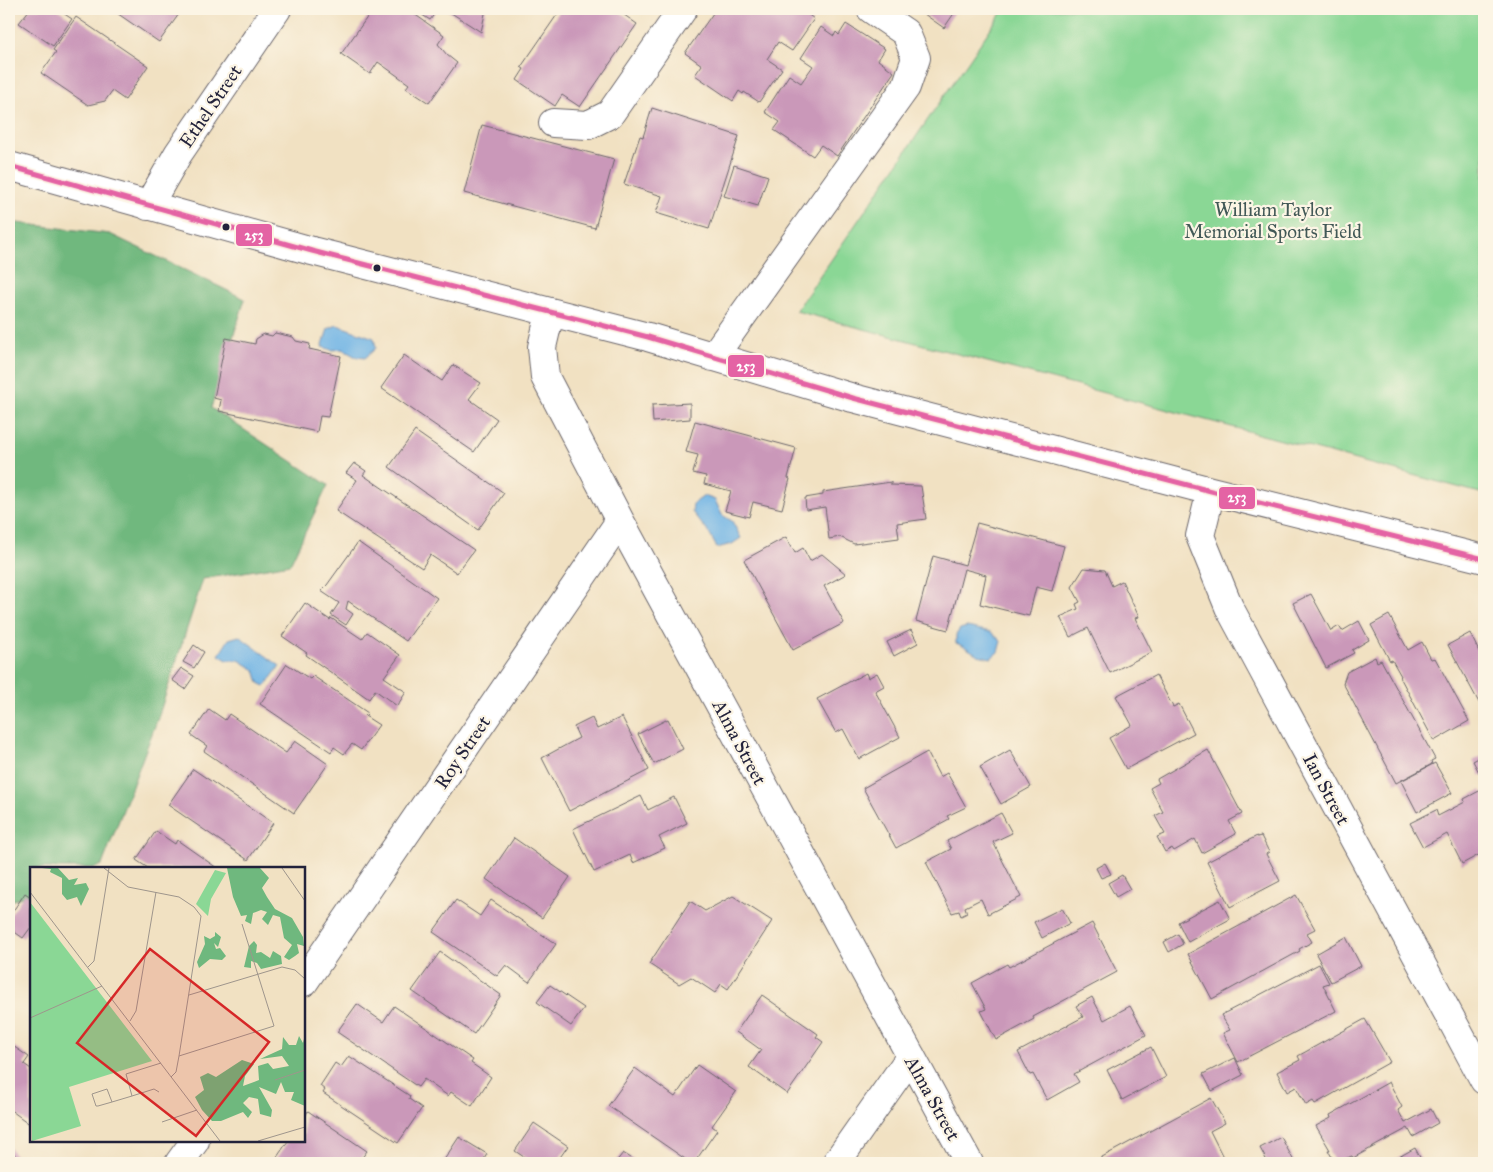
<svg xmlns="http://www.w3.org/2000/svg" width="1493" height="1172" font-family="'IM FELL Great Primer',serif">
	<rect width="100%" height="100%" fill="#fcf5e5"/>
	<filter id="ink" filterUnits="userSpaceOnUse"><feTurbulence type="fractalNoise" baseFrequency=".02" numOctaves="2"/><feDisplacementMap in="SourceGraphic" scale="10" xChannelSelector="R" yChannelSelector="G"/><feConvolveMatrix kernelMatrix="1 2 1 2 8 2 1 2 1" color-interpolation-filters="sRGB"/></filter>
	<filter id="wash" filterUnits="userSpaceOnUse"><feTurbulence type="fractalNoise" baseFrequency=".0096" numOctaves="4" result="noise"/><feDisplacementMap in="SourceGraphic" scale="20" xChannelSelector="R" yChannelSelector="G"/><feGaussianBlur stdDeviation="1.12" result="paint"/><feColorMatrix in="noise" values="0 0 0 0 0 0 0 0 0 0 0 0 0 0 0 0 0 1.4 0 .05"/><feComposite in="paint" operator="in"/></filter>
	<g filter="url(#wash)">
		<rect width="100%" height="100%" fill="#f1e1c2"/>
		<path fill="#8ad795" stroke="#567c68" d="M1004 9H1484V494L796 311Z"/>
		<path fill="#6fb87e" stroke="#486d5c" d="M9 222 110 234 245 299 211 408 328 485 290 564 203 579 158 718 102 865 95 868H31V893L9 902Z"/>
		<path fill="#6fb4e5" stroke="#486b90" d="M337 325 374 338 376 348 365 358 356 357 342 349 332 350 322 347 328 329Z
			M704 496 715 500 722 515 732 521 741 538 732 544 717 548 709 533 692 512 693 504Z
			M967 627 991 632 1001 641 998 652 991 658 978 655 965 647 956 643V635L960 629Z
			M239 636 280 666 265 686 259 683 255 670 239 660H227L219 655 229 639Z"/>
		<g id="blocks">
			<path fill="#ca98b9" d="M30 9H57L72 19 53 46 19 23Z
				M111 9H173L179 14 159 42Z
				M373 9H407L444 35 438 44 447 55 457 63 429 103 406 88 409 84 378 62 370 74 341 54Z
				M413 9H438L430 20Z
				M445 9H486L481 32Z
				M561 9H622L620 12 637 24 580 107 562 95 555 106 517 80 524 69 521 67Z
				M716 9H801L814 19 792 51 778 42 767 59 782 69 759 102 744 92 743 94 739 91 733 101 695 75 702 65 685 53Z
				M917 9H957L944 28Z
				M76 17 148 66 125 100 112 91 105 101 88 105 41 73 56 52 53 50Z
				M846 24 885 49 878 60 894 72 837 156 821 145 813 156 774 130 780 122 765 112 789 75 801 83 813 66 801 58 821 27 834 36 836 32 839 35Z
				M652 108 739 136 709 229 656 213 662 196 624 184 640 136 643 137Z
				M482 125 614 159 595 228 464 193Z
				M734 165 768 176 758 206 724 196Z
				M275 333 293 337 296 341 310 344 309 349 341 356 328 417 320 416 317 432 219 411 221 400 214 398 226 338 255 344 256 339 264 334 272 336Z
				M404 355 442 381 453 365 481 383 469 399 497 419 474 452 381 388Z
				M690 403V419L653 422 652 405Z
				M695 421 796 448 788 478 790 479 782 509 753 502 749 517 725 511 731 491 704 484 706 476 693 473 698 455 686 452Z
				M415 431 504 493 478 530 389 467Z
				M354 463 366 471 363 475 474 550 457 573 430 555 422 568 336 511 357 480 346 473Z
				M891 482V485L921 486 926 519 897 523 899 538 854 544 840 537 829 539 825 507 806 510 805 498 823 495V492Z
				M977 523 1064 546 1052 591 1036 587 1029 616 980 604 986 575 964 569 948 630 916 621 933 556 965 565Z
				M786 537 795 553 803 548 810 561 822 554 846 574 824 586 844 623 793 650 744 560Z
				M358 542 437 598 406 641 348 601 346 609 353 614 346 625 331 615 339 603 321 591 327 585Z
				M1084 568 1105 570 1112 586 1122 581 1139 617 1135 618 1152 652 1110 673 1088 628 1070 637 1060 617 1078 609 1076 604 1080 602 1072 587Z
				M1311 594 1331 631 1339 626 1342 631 1359 621 1369 640 1352 650 1354 653 1326 668 1293 603Z
				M305 603 330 620 331 618 362 639 367 632 400 655 384 677 406 692 397 706 375 690 369 699 306 655 307 653 282 636Z
				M1389 615 1408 650 1422 642 1431 659 1435 658 1469 721 1434 741 1400 677 1401 676 1392 660 1390 661 1371 625Z
				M911 630 918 643 894 656 887 642Z
				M1470 633 1482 658 1484 657V712L1448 645Z
				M194 645 204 652 194 668 183 662Z
				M1375 657 1377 662 1381 660 1435 759 1431 761 1432 764 1396 783 1343 683 1347 672Z
				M287 664 310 679 313 676 368 713 365 716 379 725 361 750 352 744 344 754 334 747 331 752 260 704Z
				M181 668 194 676 185 689 172 680Z
				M866 673 868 678 877 673 884 686 875 691 900 737 859 759 843 729 836 733 817 699Z
				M1156 675 1173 707 1179 704 1194 733 1126 769 1109 738 1132 725 1116 696Z
				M209 709 225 720 229 714 286 753 295 741 328 764 294 813 204 751 207 746 191 735Z
				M622 717 649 770 569 811 542 758 579 738 574 727 592 718 597 729Z
				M668 719 683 749 654 764 638 734Z
				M1010 750 1031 787 1001 804 980 767Z
				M1208 750 1242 814 1229 821 1236 834 1202 853 1195 839 1174 851 1172 848 1165 852 1157 837 1165 834 1155 816 1163 812 1150 788 1159 783 1157 779Z
				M927 752 940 777 947 773 966 807 947 816 949 819 896 848 863 788Z
				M1484 755V775L1481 776 1473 761Z
				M1435 763 1452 793 1417 812 1401 781Z
				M193 769 273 823 248 860 168 805Z
				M1481 790 1482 793 1484 792V852L1462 864 1447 834 1423 847 1410 823 1436 810 1438 816 1465 802 1464 799Z
				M641 796 648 810 674 797 687 823 659 837 665 848 633 863 630 855 594 872 573 829Z
				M1001 813 1012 833 993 842 1021 897 988 914 981 899 965 907 967 913 961 916 959 911 952 913 926 862 951 849 947 841Z
				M156 831 175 844 177 840 217 868H148L136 860Z
				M1257 836V837L1261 836 1269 852 1266 854 1280 881 1230 907 1207 862Z
				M514 838 570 877 542 918 486 879Z
				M1105 863 1111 874 1101 878 1096 868Z
				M1122 875 1130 889 1116 897 1108 883Z
				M25 893 31 897V927L23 938 9 928V917Z
				M1296 895 1315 929 1307 933 1312 942 1299 949 1300 951 1212 999 1188 954Z
				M733 896 772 921 728 989 721 984 715 993 691 977 679 984 649 964 690 901 705 911Z
				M456 900 480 916 491 900 556 944 529 982 506 965 497 976 433 932Z
				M1220 900 1230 919 1188 942 1178 922Z
				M1062 908 1070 923 1042 938 1034 922Z
				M1092 923 1117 972 1033 1017 1034 1019 996 1040 981 1011 986 1009 972 983 1007 964 1009 967Z
				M1178 934 1183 944 1169 952 1164 942Z
				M1346 937 1361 966 1331 982 1316 954Z
				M440 952 501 995 474 1034 412 991Z
				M1319 964 1329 983 1323 985 1336 1011 1238 1062 1223 1033 1230 1030 1221 1015Z
				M550 985 584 1008 571 1026 537 1002Z
				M762 995 818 1034 816 1037 823 1042 787 1094 749 1067 761 1050 736 1032Z
				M1092 997 1104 1020 1130 1006 1146 1035 1074 1074 1079 1082 1047 1100 1033 1074 1030 1075 1018 1052 1083 1017 1076 1006Z
				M357 1004 383 1022 394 1006 473 1060 471 1063 491 1077 472 1106 451 1092 448 1096 424 1079 418 1087 337 1032Z
				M1365 1019 1390 1062 1315 1104 1313 1101 1306 1105 1296 1087 1287 1092 1277 1072 1300 1060 1298 1056Z
				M13 1046 29 1057 24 1064 31 1069V1125L9 1109V1052Z
				M1151 1047 1166 1077 1122 1100 1107 1070Z
				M349 1056 410 1096 409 1099 422 1108 398 1143 323 1093 325 1090 320 1086 335 1063 341 1067Z
				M1235 1058 1243 1075 1212 1091 1203 1074Z
				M697 1065 736 1092 712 1126 717 1130 694 1163H691L608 1106 635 1068 675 1097Z
				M1389 1082 1402 1107 1398 1110 1405 1123 1431 1109 1438 1123 1413 1137 1408 1128 1353 1158 1352 1156 1335 1163 1328 1150H1330L1316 1126 1331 1118 1330 1115Z
				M1211 1098 1225 1123 1210 1131 1224 1159 1216 1163H1091Z
				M308 1111 367 1151 358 1163H273L288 1141H304V1118Z
				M534 1123 568 1146 556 1163H533L515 1151Z
				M459 1137 487 1154 482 1163H442Z
				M1281 1137 1295 1163H1268L1260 1148Z
				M9 1146 20 1163H9Z
				M1415 1148 1423 1163H1388Z
				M623 1153 639 1163H615Z"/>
		</g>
	</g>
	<g filter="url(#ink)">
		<use href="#blocks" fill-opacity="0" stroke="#6a656a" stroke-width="1"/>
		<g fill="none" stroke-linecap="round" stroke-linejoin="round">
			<defs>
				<path id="minor" d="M553 123 588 125 610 114 683 9
					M9 166 312 251 648 337 853 398 1211 491 1484 559
					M148 206 178 154 277 9
					M550 313 542 347 545 377 620 521 969 1163
					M713 357 906 87 916 58 906 33 871 9
					M1211 491 1200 536 1229 607 1484 1080
					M304 982 620 521
					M179 1163 195 1141
					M836 1163 911 1056"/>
			</defs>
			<use href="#minor" stroke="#6a656a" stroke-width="30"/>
			<use href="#minor" stroke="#fff" stroke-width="28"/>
			<defs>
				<path id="bus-1" d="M9 166 312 251 648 337 853 398 1211 491 1484 559"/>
			</defs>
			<use href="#bus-1" stroke="#fcf5e5" stroke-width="9"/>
			<use href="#bus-1" stroke="#e463a4" stroke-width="5"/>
		</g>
	</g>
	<g fill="#22223b" stroke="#fcf5e5" stroke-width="2">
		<circle cx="226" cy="227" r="4.5"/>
		<circle cx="377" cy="268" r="4.5"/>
	</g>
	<g text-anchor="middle" stroke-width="4.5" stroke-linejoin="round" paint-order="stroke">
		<g font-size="19" fill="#22223b" stroke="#fcf5e5">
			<text transform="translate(210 106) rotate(-56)" y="7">Ethel Street</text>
			<text transform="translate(740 742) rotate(62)" y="7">Alma Street</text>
			<text transform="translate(462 752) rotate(-56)" y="7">Roy Street</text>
			<text transform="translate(1327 789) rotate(62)" y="7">Ian Street</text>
			<text transform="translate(933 1098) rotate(61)" y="7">Alma Street</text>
		</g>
		<g font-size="19" fill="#415856" stroke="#fcf5e5">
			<text x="1273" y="216">William Taylor<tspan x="1273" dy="22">Memorial Sports Field</tspan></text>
		</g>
	</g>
	<g transform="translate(30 867)">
		<rect width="275" height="275" fill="#f1e1c2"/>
		<path d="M185 3 196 6 181 32 178 49 166 37ZM0 35 122 194 39 220 51 259 2 274Z" fill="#8ad795"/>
		<path d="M12 1H28L39 13 48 11 44 18 56 16 59 22 51 39 47 30 37 33 32 27V11L20 5 21 2ZM197 1H230L239 11 232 21 237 30 245 42 262 51 273 70 274 79 267 77 269 86 265 89 259 93 254 90 262 78 254 71 250 50 243 48 238 58 232 52 237 45 231 43 223 46 221 57 215 54 217 48 211 49 203 30ZM185 65 191 70 188 80 184 76 186 82 190 81 196 89 192 93 180 92 169 101 167 95 175 77 174 69 180 72 185 69ZM224 74 227 78 226 86 231 85 240 91 243 84 251 89 252 97 231 102 227 96 221 94V101L214 100 219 79ZM275 168V239L261 233 264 225H255L251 215 246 227 229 220 242 243 241 250 230 247 228 232 219 230 213 236 222 245 218 251 213 245 191 254H182L172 243 165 230 174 223 170 210 178 206 186 210 212 193 224 197 215 209 213 219 229 213 228 199 238 196 243 202 259 199 252 189 230 192 252 182 253 170 259 178H266L269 169 273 176Z" fill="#6fb87e"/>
		<path fill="none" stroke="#9e958c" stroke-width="1" d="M74 1 98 20 149 30 164 40 171 49 149 189 146 205 141 210M252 1 275 34M0 25 190 274M58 100 64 94 79 1M159 128 252 100 265 103 275 112M0 151 72 119M100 154 106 144 126 25M149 189 244 159 212 57M245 213 275 203M102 229 124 222 129 225M82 235 77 222 62 227 66 239H68L82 235 102 229 96 207 131 196M132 255 167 243M228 274 275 260"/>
		<path fill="#d62828" fill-opacity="0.15" stroke="#d62828" stroke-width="2.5" d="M120 82 239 175 166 269 47 176Z"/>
		<rect width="275" height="275" fill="none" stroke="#22223b" stroke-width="2.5"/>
	</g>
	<g stroke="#fcf5e5" stroke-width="2">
		<rect x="235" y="223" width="38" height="24" rx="5" fill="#e463a4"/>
		<rect x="727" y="354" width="38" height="24" rx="5" fill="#e463a4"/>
		<rect x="1218" y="486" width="38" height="24" rx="5" fill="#e463a4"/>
	</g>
	<g font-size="14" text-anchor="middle" font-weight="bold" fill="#fff">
		<text x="254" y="240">253</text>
		<text x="746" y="371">253</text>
		<text x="1237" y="502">253</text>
	</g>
	<rect width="1493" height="1172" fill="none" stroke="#fcf5e5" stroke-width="30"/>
</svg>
